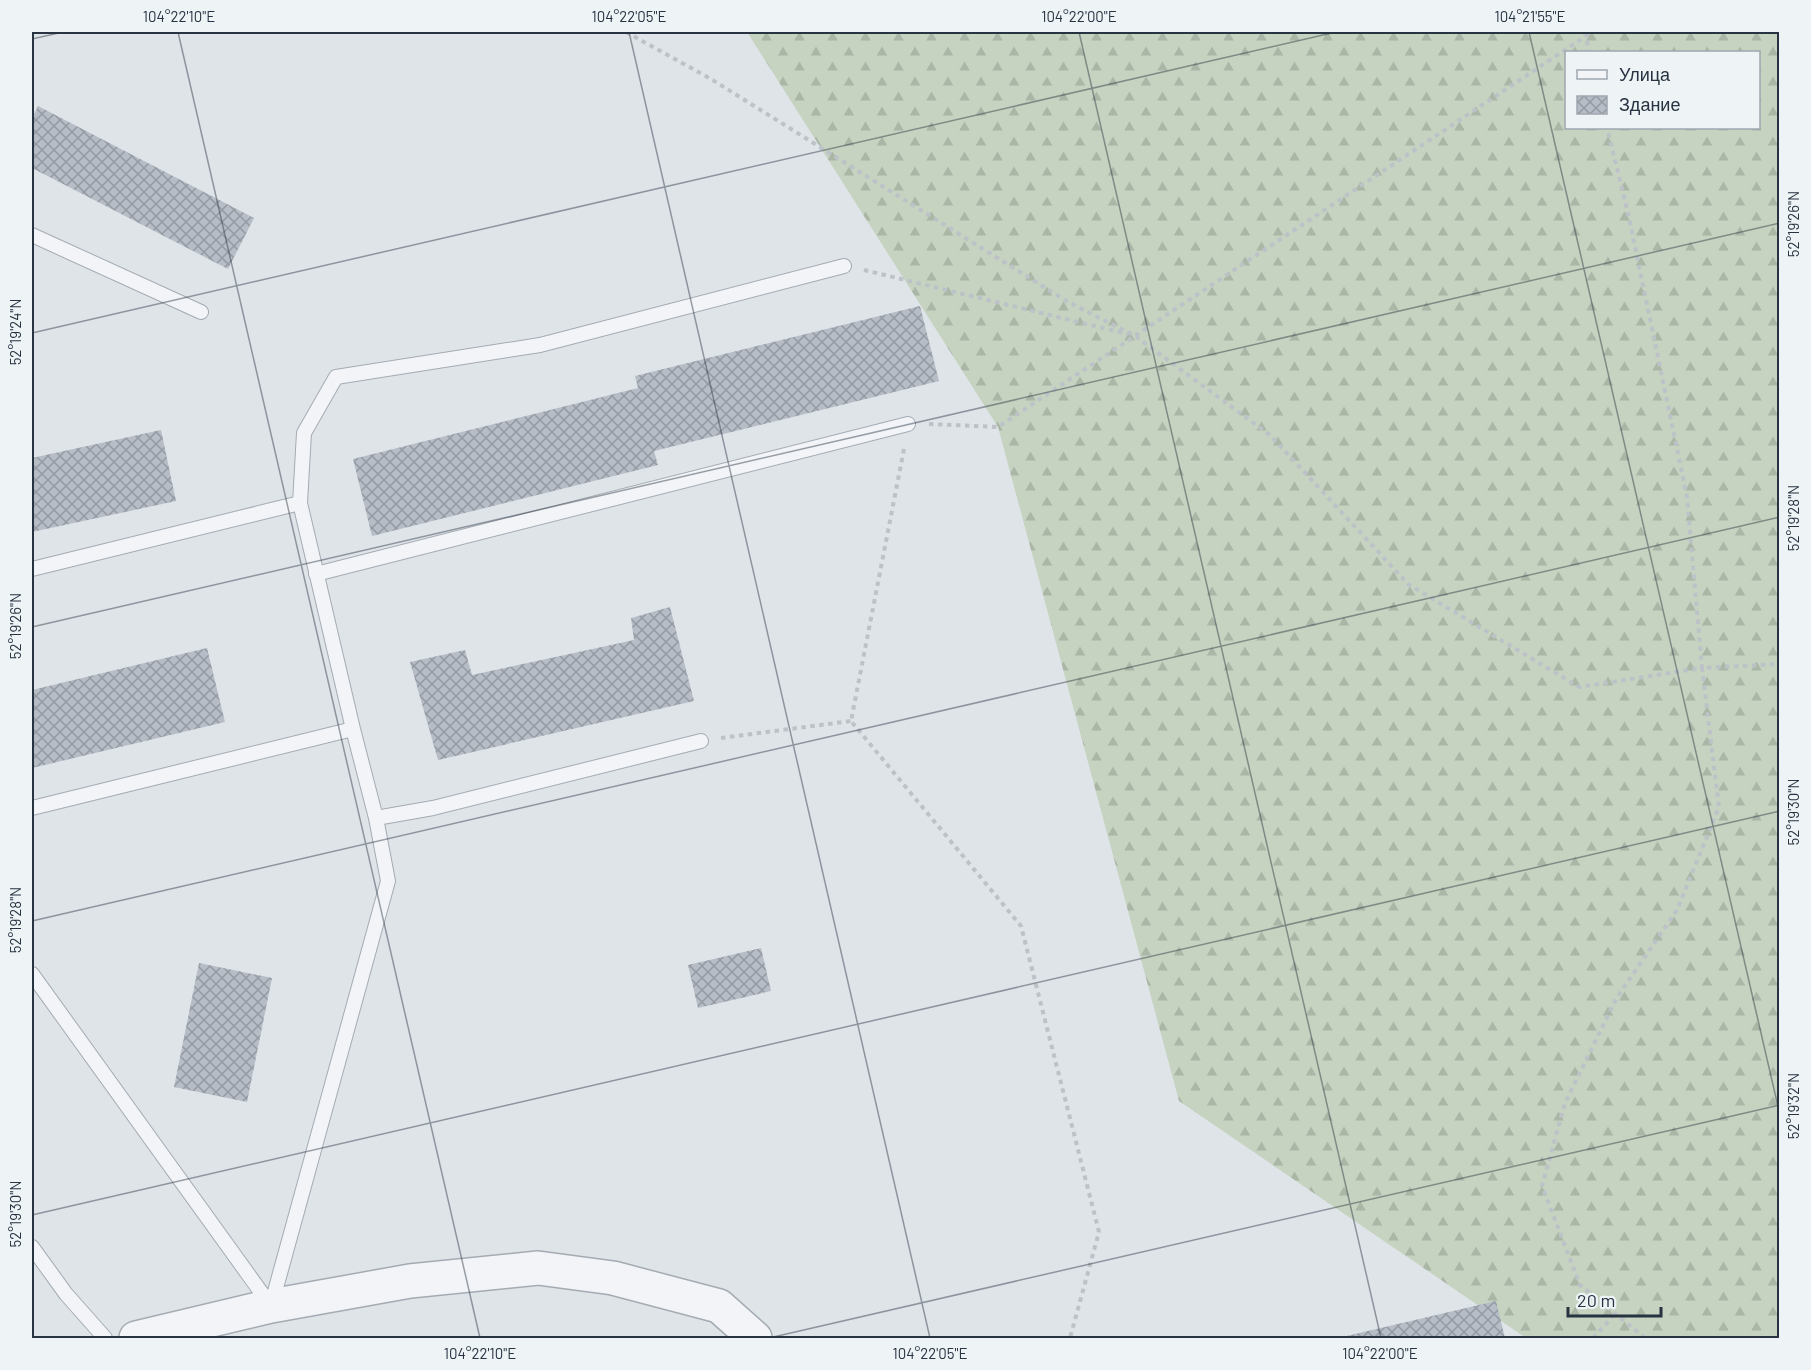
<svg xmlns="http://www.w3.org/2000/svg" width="1811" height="1370" font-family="Barlow,sans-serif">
	<defs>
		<pattern id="forest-firs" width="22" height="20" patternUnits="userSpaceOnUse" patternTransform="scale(1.5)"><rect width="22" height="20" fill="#c6d3c0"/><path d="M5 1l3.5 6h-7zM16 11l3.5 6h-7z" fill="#aab6a6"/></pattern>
		<pattern id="building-cross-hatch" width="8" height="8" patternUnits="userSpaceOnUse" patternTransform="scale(1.5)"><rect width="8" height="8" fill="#b6bdc6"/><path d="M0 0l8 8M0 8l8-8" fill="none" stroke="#949aa2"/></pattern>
	</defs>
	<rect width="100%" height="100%" fill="#dfe4e9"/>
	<path fill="url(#forest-firs)" fill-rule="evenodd" d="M747 32H1779V1338H1526L1179 1101 998 427ZM1566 52H1758V128H1566Z"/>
	<path fill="url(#building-cross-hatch)" d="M38 106 254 218 228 269 32 168V118Z
		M920 306 939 381 654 451 658 465 372 536 353 459 638 388 635 376Z
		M161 430 176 501 32 532V458Z
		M670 607 694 701 438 760 410 662 465 650 472 675 634 640 631 618Z
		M207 648 225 722 32 768V690Z
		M761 948 771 991 698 1008 688 965Z
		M199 963 272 978 247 1102 174 1087Z
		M1496 1301 1505 1338H1338Z"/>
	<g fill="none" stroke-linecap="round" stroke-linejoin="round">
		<defs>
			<path id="service" d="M32 235 201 312
				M32 569 300 503
				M316 574 908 424
				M32 808 353 729
				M376 818 433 808 701 741
				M32 974 271 1306
				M32 1247 66 1294 105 1338
				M271 1306 388 881 376 818 353 729 300 503 304 433 336 377 540 345 844 266"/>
			<path id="tertiary" d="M136 1338 271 1306 410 1281 538 1268 613 1278 719 1306 755 1338"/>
		</defs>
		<use href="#service" stroke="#a4abb3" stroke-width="16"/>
		<use href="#tertiary" stroke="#a4abb3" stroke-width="36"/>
		<path stroke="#bdc2c8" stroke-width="4" stroke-dasharray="4.5 4.5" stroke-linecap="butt" d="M626 32 711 79 1068 302 1135 336 1270 435 1408 584 1579 687 1702 668 1687 497 1628 213 1607 128
			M1585 32 1589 52
			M864 270 1128 334
			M929 424 998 427 1592 32
			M904 449 851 721 1021 926 1099 1232 1070 1338
			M721 738 851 721
			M1593 1338 1615 1314
			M1645 1338 1580 1285 1542 1186 1565 1103 1616 999 1677 910 1719 807 1702 668 1780 664"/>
		<use href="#service" stroke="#f2f4f7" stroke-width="14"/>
		<use href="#tertiary" stroke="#f2f4f7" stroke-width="33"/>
	</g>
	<path fill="none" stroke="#273341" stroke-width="1.5" stroke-opacity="0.45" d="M178 32 480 1338M629 32 930 1338M1079 32 1381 1338M1529 32 1780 1115M32 39 63 32M32 333 1336 32M32 627 1780 223M32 921 1780 517M32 1215 1780 811M769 1338 1780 1105"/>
	<rect width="1811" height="1370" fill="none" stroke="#eef3f6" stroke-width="66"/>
	<rect x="1565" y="51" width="195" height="78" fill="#eef3f6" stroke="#9ea6ae" stroke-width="1.5"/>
	<rect x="1577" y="70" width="30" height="9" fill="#f2f4f7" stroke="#9ea6ae" stroke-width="1.5"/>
	<text x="1619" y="81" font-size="18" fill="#273341">Улица</text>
	<rect x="1577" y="96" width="30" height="18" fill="url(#building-cross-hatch)" stroke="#9ea6ae" stroke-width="1.5"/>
	<text x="1619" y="111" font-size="18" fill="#273341">Здание</text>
	<path d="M1568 1307v9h93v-9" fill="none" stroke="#273341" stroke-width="3"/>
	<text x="1577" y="1307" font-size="18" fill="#273341" stroke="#eef3f6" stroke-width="4.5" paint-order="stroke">20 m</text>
	<rect x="33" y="33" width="1745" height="1304" fill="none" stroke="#273341" stroke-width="2"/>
	<g font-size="15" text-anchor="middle" fill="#273341">
		<text x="179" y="22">104°22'10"E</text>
		<text x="629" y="22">104°22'05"E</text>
		<text x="1079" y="22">104°22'00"E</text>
		<text x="1530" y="22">104°21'55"E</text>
		<text transform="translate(1794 224) rotate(-90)" y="5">52°19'26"N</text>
		<text transform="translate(16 332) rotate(-90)" y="5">52°19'24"N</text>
		<text transform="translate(1794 518) rotate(-90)" y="5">52°19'28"N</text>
		<text transform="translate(16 626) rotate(-90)" y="5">52°19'26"N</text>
		<text transform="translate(1794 812) rotate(-90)" y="5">52°19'30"N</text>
		<text transform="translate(16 920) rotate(-90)" y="5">52°19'28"N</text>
		<text transform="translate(1794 1106) rotate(-90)" y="5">52°19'32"N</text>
		<text transform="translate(16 1214) rotate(-90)" y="5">52°19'30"N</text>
		<text x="480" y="1359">104°22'10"E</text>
		<text x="930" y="1359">104°22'05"E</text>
		<text x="1380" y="1359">104°22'00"E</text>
	</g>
</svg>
